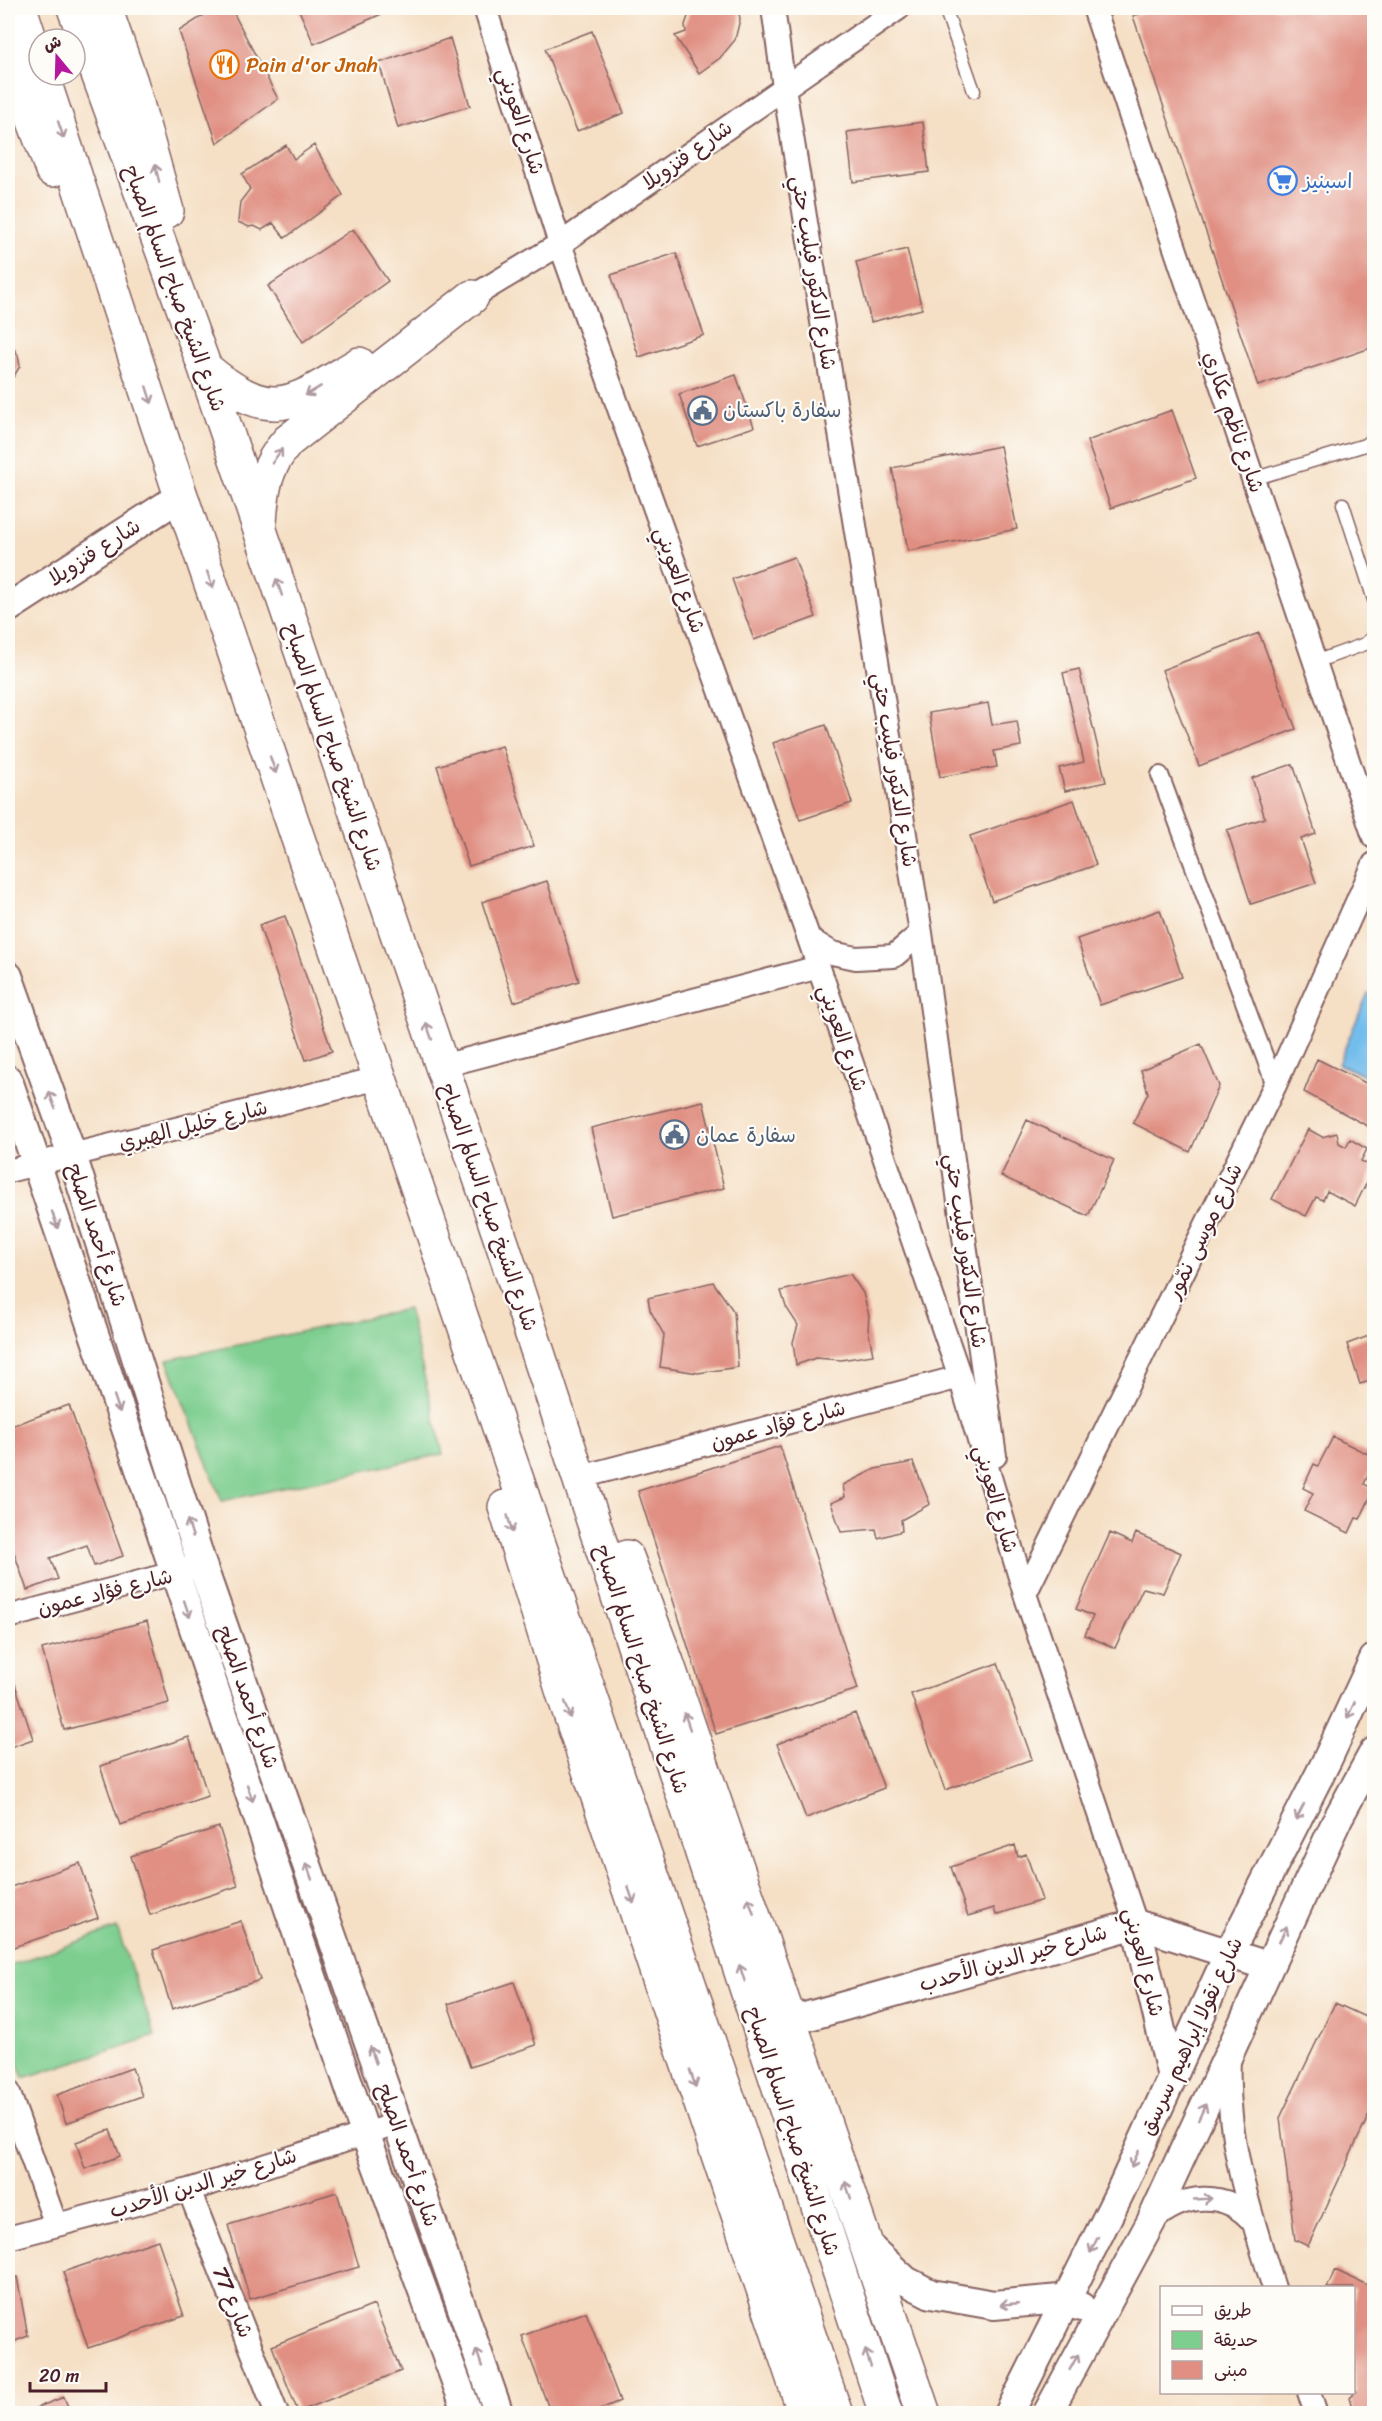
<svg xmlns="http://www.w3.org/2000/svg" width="1382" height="2421" font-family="Sriracha,'Playpen Sans Arabic',sans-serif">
	<rect width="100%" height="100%" fill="#fdfcf7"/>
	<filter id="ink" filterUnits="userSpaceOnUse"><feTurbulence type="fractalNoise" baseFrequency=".0167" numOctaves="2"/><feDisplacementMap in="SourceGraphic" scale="12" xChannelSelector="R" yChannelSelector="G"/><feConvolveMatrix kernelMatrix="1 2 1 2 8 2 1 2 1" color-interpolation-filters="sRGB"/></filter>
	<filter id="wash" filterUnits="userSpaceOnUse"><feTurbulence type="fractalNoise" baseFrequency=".008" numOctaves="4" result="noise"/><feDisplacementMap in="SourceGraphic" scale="24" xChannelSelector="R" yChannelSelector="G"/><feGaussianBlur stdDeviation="1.35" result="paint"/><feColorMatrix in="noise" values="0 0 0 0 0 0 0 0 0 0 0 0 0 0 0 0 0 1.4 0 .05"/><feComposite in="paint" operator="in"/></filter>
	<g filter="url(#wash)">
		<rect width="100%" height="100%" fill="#f5dfc5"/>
		<path fill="#7dce8f" stroke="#64765d" stroke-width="1.5" d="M408 1309 443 1454 222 1501 167 1360Z
			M117 1928 155 2036 23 2078 8 2035V1966Z"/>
		<path fill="#73bdec" stroke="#5e6e8c" stroke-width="1.5" d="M1368 993 1374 996V1079L1338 1064Z"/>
		<g id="blocks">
			<path fill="#e08f82" d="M215 8H231L278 99 217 143 179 31Z
				M298 8H395L314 44Z
				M691 8H738L740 19 735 40 720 58 699 73 675 36 686 32 685 25Z
				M1158 8H1374V347L1258 386 1133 16Z
				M592 31 624 113 577 131 545 49Z
				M450 38 470 106 398 128 379 63Z
				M923 122 929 172 853 182 847 132Z
				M286 145 294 159 314 145 343 195 285 238 273 223 262 230 254 226 249 227 238 222 240 202 250 189 242 174Z
				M353 229 388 281 303 342 268 286Z
				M907 249 922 309 871 322 856 262Z
				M676 253 704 335 639 357 611 275Z
				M8 340 18 355 20 366 14 376 8 382Z
				M736 375 754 427 697 446 679 394Z
				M1172 410 1196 478 1111 508 1087 441Z
				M1000 446 1017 529 908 551 892 468Z
				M794 557 816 617 754 640 732 579Z
				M1259 633 1296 729 1199 766 1162 670Z
				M1079 669 1106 782 1065 791 1059 768 1084 762 1063 673Z
				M988 703 992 725 1017 721 1021 746 994 751 997 767 940 777 929 713Z
				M826 725 852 803 800 820 773 743Z
				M502 746 534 846 469 866 437 766Z
				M1293 764 1316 834 1301 839 1316 883 1251 904 1227 830 1265 818 1252 778Z
				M1074 800 1096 865 992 901 970 836Z
				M547 881 579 981 514 1002 482 902Z
				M1160 910 1182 977 1100 1005 1077 939Z
				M285 916 332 1051 306 1060 259 925Z
				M1201 1044 1219 1086 1190 1152 1133 1123 1148 1093 1141 1070Z
				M1317 1059 1374 1087 1373 1129 1304 1092Z
				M703 1101 724 1188 612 1216 591 1128Z
				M1027 1120 1114 1160 1088 1216 1001 1176Z
				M1308 1129 1322 1137 1337 1133 1339 1143 1346 1147 1350 1139 1367 1149 1361 1161 1374 1168 1355 1206 1327 1191 1323 1200 1316 1197 1306 1216 1272 1199Z
				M850 1274 863 1293 869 1316 868 1328 873 1355 841 1360 816 1358 796 1365 793 1342 798 1325 786 1307 781 1291Z
				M713 1282 734 1312 738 1367 698 1373 660 1367 664 1335 650 1310 648 1298Z
				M1374 1334V1380L1360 1384 1347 1344Z
				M69 1405 123 1556 94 1566 87 1545 50 1558 58 1579 27 1590 8 1535V1427Z
				M1333 1437 1374 1457V1462L1364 1484 1374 1489 1360 1519 1356 1518 1349 1533 1304 1511 1313 1493 1303 1488 1314 1464 1318 1466Z
				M780 1446 858 1689 716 1734 638 1491Z
				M913 1462 930 1504 901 1520 902 1531 878 1538 876 1529 841 1532 831 1503 845 1497 843 1485 875 1469Z
				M1110 1533 1132 1543 1136 1533 1181 1553 1163 1593 1143 1588 1115 1648 1085 1635 1093 1616 1076 1609Z
				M147 1621 169 1703 64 1730 42 1649Z
				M8 1663 33 1739 8 1748Z
				M998 1663 1032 1759 945 1790 911 1694Z
				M855 1713 884 1788 806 1818 777 1744Z
				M189 1737 208 1796 120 1825 100 1766Z
				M219 1827 238 1886 150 1915 131 1856Z
				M1015 1845 1018 1857 1026 1854 1042 1900 996 1915 994 1908 968 1916 951 1867Z
				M80 1863 98 1918 8 1949V1888Z
				M241 1921 260 1980 172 2009 153 1950Z
				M514 1982 536 2045 470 2067 448 2004Z
				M1335 2003 1374 2021V2104L1308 2246 1295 2240 1280 2118Z
				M132 2068 142 2096 66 2123 57 2095Z
				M110 2130 120 2156 85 2169 76 2142Z
				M337 2192 359 2267 250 2299 228 2225Z
				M158 2240 184 2316 88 2348 63 2272Z
				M1335 2270 1374 2288V2414H1355L1350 2397 1356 2391 1354 2387V2288H1327Z
				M17 2277 28 2336 8 2344V2279Z
				M374 2305 401 2371 298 2412 272 2346Z
				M586 2312 620 2401 588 2414H551L522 2336Z
				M64 2397 71 2414H23V2413Z"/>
		</g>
	</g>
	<g filter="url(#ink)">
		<use href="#blocks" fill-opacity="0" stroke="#866261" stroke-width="1.5"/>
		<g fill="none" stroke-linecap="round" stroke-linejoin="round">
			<defs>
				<path id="service" d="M945 8 974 91
					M1253 479 1365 445 1374 437
					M1343 504 1374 600
					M1315 662 1365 644 1374 636"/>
				<path id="pedestrian" d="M1160 775 1275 1085"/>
				<path id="minor" d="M485 8 560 244 809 939 960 1377 1025 1594 1136 1924
					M773 8 784 87 921 933 995 1456
					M1094 8 1374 837
					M472 297 560 244 899 8
					M809 939 832 953 856 958 894 956 921 933
					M442 1066 819 967
					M8 1171 379 1078
					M596 1473 960 1377
					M1025 1594 1275 1085 1374 864
					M8 1617 189 1569
					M1229 2058C1225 2138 1250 2213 1274 2288
					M8 2091 56 2225
					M189 2190 277 2414
					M1151 2222C1181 2194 1225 2188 1253 2222
					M8 2238 189 2190 397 2124
					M1309 2392 1316 2414"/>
				<path id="tertiary" d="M8 608 181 496
					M8 976 72 1155 202 1565 499 2414
					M8 1080 365 2133 468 2414
					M1136 1924 1172 2077
					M791 2021 1136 1924 1268 1966
					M867 2245 906 2281 931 2294 994 2305 1060 2299 1081 2307
					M1009 2414 1120 2192 1229 1953 1327 1760 1374 1659
					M1047 2414 1151 2222 1338 1818 1374 1752"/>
				<path id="motorway" d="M20 8 39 66
					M74 8 205 368 503 1246 886 2414
					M105 8 131 82 167 211
					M8 51 52 170
					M42 75 181 496 836 2414
					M205 368C273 425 292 404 359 364
					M260 523C262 489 265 467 288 441L472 297
					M505 1507 564 1696 805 2414
					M627 1557 667 1662 924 2414"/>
			</defs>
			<use href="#service" stroke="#866261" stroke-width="15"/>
			<use href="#pedestrian" stroke="#866261" stroke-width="20"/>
			<use href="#minor" stroke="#866261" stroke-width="26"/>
			<use href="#tertiary" stroke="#866261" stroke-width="32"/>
			<use href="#motorway" stroke="#866261" stroke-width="36"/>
			<use href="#service" stroke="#fff" stroke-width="12"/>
			<use href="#pedestrian" stroke="#fff" stroke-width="16"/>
			<use href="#minor" stroke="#fff" stroke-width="22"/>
			<use href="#tertiary" stroke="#fff" stroke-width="28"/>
			<use href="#motorway" stroke="#fff" stroke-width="33"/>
		</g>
		<defs><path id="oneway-shaft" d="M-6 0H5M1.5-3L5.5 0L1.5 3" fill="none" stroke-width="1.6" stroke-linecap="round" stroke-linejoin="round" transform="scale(1.5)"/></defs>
		<g stroke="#ae9aa0">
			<use href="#oneway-shaft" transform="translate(61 130) rotate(71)"/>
			<use href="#oneway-shaft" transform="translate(157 173) rotate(-104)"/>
			<use href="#oneway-shaft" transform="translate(313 391) rotate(149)"/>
			<use href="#oneway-shaft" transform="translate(149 395) rotate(72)"/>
			<use href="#oneway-shaft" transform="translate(277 456) rotate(-55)"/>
			<use href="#oneway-shaft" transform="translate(210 580) rotate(71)"/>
			<use href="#oneway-shaft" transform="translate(279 587) rotate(-109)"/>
			<use href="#oneway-shaft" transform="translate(273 765) rotate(71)"/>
			<use href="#oneway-shaft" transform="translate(429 1031) rotate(-109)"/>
			<use href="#oneway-shaft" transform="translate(52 1100) rotate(-110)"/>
			<use href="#oneway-shaft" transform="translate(55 1220) rotate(71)"/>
			<use href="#oneway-shaft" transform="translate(117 1404) rotate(71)"/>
			<use href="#oneway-shaft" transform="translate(510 1524) rotate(74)"/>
			<use href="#oneway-shaft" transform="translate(190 1528) rotate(-108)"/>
			<use href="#oneway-shaft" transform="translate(187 1609) rotate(71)"/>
			<use href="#oneway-shaft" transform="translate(568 1710) rotate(71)"/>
			<use href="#oneway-shaft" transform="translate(1351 1710) rotate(115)"/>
			<use href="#oneway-shaft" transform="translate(687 1721) rotate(-109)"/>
			<use href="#oneway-shaft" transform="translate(250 1793) rotate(71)"/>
			<use href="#oneway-shaft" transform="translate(1300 1812) rotate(117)"/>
			<use href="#oneway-shaft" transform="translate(309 1871) rotate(-109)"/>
			<use href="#oneway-shaft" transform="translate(631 1895) rotate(71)"/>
			<use href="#oneway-shaft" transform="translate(751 1906) rotate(-109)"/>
			<use href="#oneway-shaft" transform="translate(1283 1934) rotate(-65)"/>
			<use href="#oneway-shaft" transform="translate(742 1973) rotate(-108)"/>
			<use href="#oneway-shaft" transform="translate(373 2055) rotate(-109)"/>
			<use href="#oneway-shaft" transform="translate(693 2079) rotate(71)"/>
			<use href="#oneway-shaft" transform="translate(1202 2112) rotate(-65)"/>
			<use href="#oneway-shaft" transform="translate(1135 2159) rotate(115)"/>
			<use href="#oneway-shaft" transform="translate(848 2190) rotate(-109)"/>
			<use href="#oneway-shaft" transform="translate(1203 2199) rotate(-3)"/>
			<use href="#oneway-shaft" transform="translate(1094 2245) rotate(116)"/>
			<use href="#oneway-shaft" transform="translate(1009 2304) rotate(175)"/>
			<use href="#oneway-shaft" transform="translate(479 2358) rotate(-109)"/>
			<use href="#oneway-shaft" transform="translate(868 2358) rotate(-108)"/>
			<use href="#oneway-shaft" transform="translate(1074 2362) rotate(-61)"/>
		</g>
	</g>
	<defs>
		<symbol id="restaurant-ring" viewBox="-11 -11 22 22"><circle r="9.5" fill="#fdfcf7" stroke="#e8710a" stroke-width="1.5"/><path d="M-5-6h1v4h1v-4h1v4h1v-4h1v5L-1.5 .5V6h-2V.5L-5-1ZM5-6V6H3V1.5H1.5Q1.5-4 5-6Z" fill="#e8710a"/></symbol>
		<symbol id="supermarket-ring" viewBox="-11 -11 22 22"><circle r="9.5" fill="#fdfcf7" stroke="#3f7fe0" stroke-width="1.5"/><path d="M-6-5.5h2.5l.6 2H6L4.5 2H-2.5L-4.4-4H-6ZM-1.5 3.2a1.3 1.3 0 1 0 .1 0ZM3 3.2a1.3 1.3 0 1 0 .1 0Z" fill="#3f7fe0"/></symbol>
		<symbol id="civic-ring" viewBox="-11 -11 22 22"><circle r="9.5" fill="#fdfcf7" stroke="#5c6f8a" stroke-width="1.5"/><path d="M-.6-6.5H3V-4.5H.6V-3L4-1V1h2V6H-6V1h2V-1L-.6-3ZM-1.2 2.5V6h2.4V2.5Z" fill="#5c6f8a"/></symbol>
	</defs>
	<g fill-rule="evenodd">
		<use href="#restaurant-ring" x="208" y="48" width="33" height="33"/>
		<use href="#supermarket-ring" x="1266" y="164" width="33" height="33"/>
		<use href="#civic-ring" x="686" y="394" width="33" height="33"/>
		<use href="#civic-ring" x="658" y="1118" width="33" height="33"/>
	</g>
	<g text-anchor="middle" stroke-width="4.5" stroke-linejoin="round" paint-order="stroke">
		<g font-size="21" fill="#c56008" stroke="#fdfcf7" text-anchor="start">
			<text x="246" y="72">Pain d'or Jnah</text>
		</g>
		<g font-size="21" fill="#4a1f2b" stroke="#fdfcf7">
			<text transform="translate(521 121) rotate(72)" y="7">شارع العويني</text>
			<text transform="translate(687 155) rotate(-35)" y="7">شارع فنزويلا</text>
			<text transform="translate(814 273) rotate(81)" y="7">شارع الدكتور فيليب حتي</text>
			<text transform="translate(175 288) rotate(70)" y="7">شارع الشيخ صباح السالم الصباح</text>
			<text transform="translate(1234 422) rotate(71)" y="7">شارع ناظم عكاري</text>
			<text transform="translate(94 552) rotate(-33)" y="7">شارع فنزويلا</text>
			<text transform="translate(680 580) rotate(70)" y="7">شارع العويني</text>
			<text transform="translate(333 747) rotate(71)" y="7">شارع الشيخ صباح السالم الصباح</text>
			<text transform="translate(895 770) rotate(81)" y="7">شارع الدكتور فيليب حتي</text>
			<text transform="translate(843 1038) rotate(71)" y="7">شارع العويني</text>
			<text transform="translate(193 1125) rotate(-14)" y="7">شارع خليل الهبري</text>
			<text transform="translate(489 1207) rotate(71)" y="7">شارع الشيخ صباح السالم الصباح</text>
			<text transform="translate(1204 1231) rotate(-64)" y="7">شارع موسى نمّور</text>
			<text transform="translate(97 1235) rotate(72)" y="7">شارع أحمد الصلح</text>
			<text transform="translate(966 1251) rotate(82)" y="7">شارع الدكتور فيليب حتي</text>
			<text transform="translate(778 1425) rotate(-15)" y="7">شارع فؤاد عمون</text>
			<text transform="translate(996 1499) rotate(74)" y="7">شارع العويني</text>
			<text transform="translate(105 1592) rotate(-14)" y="7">شارع فؤاد عمون</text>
			<text transform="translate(642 1669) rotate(72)" y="7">شارع الشيخ صباح السالم الصباح</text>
			<text transform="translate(248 1697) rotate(71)" y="7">شارع أحمد الصلح</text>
			<text transform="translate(1013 1958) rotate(-16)" y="7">شارع خير الدين الأحدب</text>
			<text transform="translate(1144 1962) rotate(76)" y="7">شارع العويني</text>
			<text transform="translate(1191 2036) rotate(-65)" y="7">شارع نقولا إبراهيم سرسق</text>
			<text transform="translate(793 2131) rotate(72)" y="7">شارع الشيخ صباح السالم الصباح</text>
			<text transform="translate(408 2155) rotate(71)" y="7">شارع أحمد الصلح</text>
			<text transform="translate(203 2183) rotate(-17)" y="7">شارع خير الدين الأحدب</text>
			<text transform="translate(233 2302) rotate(68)" y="7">شارع 77</text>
		</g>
		<g font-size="21" fill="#366cbe" stroke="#fdfcf7" text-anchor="start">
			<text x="1303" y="188">اسبنيز</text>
		</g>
		<g font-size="21" fill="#4e5e75" stroke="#fdfcf7" text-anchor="start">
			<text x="723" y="417">سفارة باكستان</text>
			<text x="696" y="1142">سفارة عمان</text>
		</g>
	</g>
	<rect width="1382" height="2421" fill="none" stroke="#fdfcf7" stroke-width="30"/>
	<rect x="1160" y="2286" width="195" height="108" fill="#fdfcf7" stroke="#b5a4a5" stroke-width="1.5"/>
	<rect x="1172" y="2306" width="30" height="9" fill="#ffffff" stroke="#b5a4a5" stroke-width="1.5"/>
	<text x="1214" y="2316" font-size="18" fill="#4a1f2b">طريق</text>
	<rect x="1172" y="2331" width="30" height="18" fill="#7dce8f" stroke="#b5a4a5" stroke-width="1.5"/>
	<text x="1214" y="2346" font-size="18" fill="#4a1f2b">حديقة</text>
	<rect x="1172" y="2361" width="30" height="18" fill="#e08f82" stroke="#b5a4a5" stroke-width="1.5"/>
	<text x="1214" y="2376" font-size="18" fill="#4a1f2b">مبنى</text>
	<g transform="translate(57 57) rotate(341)"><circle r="28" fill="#fdfcf7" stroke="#b5a4a5" stroke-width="1.5"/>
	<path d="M0-4.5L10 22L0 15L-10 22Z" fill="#b5179e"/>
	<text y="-9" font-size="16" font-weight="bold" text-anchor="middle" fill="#4a1f2b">ش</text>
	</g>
	<path d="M30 2382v9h76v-9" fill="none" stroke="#4a1f2b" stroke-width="3"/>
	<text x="39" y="2382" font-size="18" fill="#4a1f2b" stroke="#fdfcf7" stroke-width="4.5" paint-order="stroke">20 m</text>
</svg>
